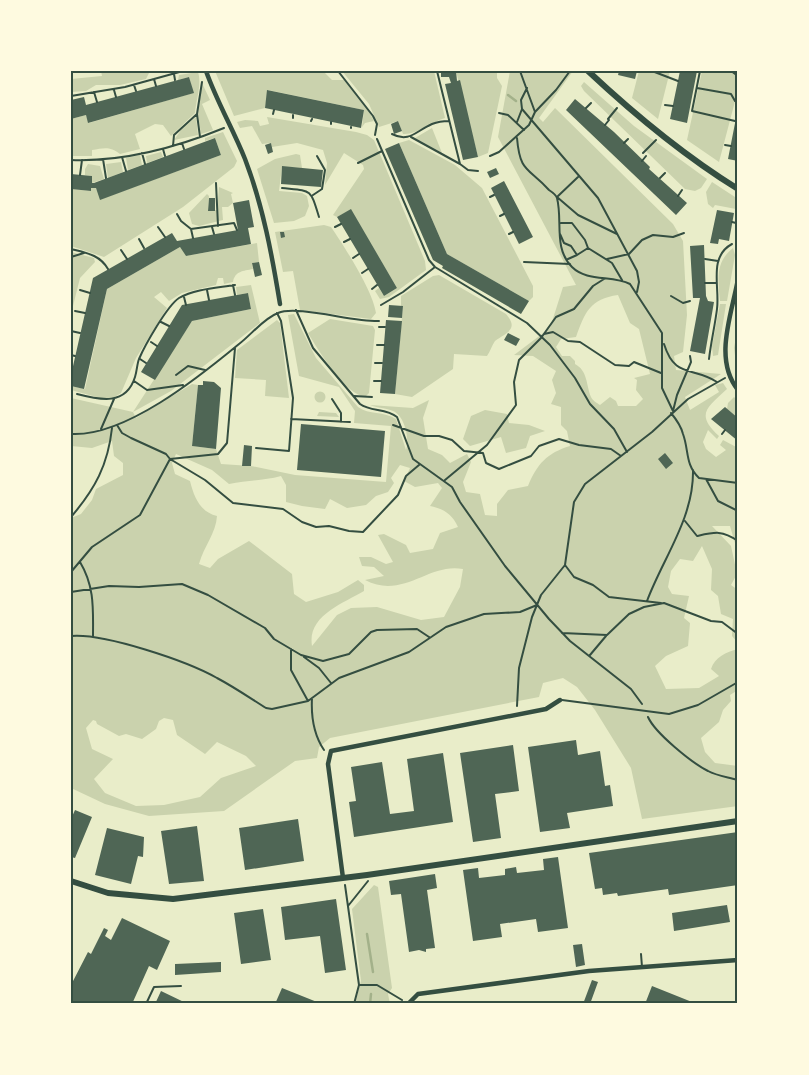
<svg xmlns="http://www.w3.org/2000/svg" width="809" height="1075" font-family="'Open Sans',sans-serif">
	<rect width="100%" height="100%" fill="#e9edc9"/>
	<path fill="#cad2ad" fill-rule="evenodd" d="M101 71H150L146 79 120 85H96L86 91 71 92V79L102 76Z
		M215 71H323L332 80H344L368 109 374 121 365 123 362 127 364 110 268 90 265 108 234 116Z
		M342 71H434L445 118C431 122 417 135 403 134L398 121 379 127 369 104Z
		M456 71H497V78L502 86 488 153 478 157Z
		M510 71H573L539 118 543 122 555 108 673 224 683 241 687 315 683 352 674 356 676 370 721 374 685 397 690 410 719 392 715 385 723 383 727 389C707 408 695 414 719 436L717 439 708 430 703 442 706 449 716 457 726 450 720 445 723 440 738 448V544L735 543 730 526H712L731 546 737 574 731 585 738 590V643L732 636 733 619 721 614 718 596 711 590 712 569 702 546 693 561 680 559 671 571 668 587 672 594 689 596 684 618 690 623 688 646 666 656 655 666 666 689 699 688 719 676 711 669C715 657 726 652 738 649V690L730 695 731 701 723 710 719 722 701 738 705 752 715 763 738 766V806L642 819 631 768 595 710 577 687 563 678 543 683 539 697 330 738 319 747 317 758 295 761 224 811 149 816 105 804 71 788V518L81 514 92 500 96 489 123 475V463L114 456 112 441 92 448 71 446V398L133 412 192 321 251 309 248 293 237 295 236 287 251 285 260 323 171 391 133 412 136 418 192 384 198 385 192 446 216 449 221 464 251 466 295 475 386 482 391 426 354 423 355 411 339 387 299 376 288 315 294 314 316 358 358 407C369 415 384 411 396 419L406 450C410 440 405 416 393 411 386 408 377 408 370 405L413 408 429 400 423 418 428 449 442 455 450 463 467 454 471 462 463 482 466 492 480 494 485 515 497 516V504L508 490 528 486C537 464 547 453 570 446L567 431 561 425V407L551 404 556 393 552 380 556 371 533 356 514 355 550 328 563 287 576 285 498 137ZM618 295 630 323 639 329 650 374 634 378 637 380 636 390 643 399 636 406H618L616 401 610 397 600 405C597 403 592 400 591 397 586 385 588 371 575 364V361L570 356H562L556 347 561 339 576 337C585 312 590 299 618 295ZM176 454 212 470 229 484C247 480 263 481 281 476L286 485V502L302 506 325 509 330 499 347 508 366 505 376 496 388 492 394 483 391 478 400 465 410 468 404 481 415 487 438 483 442 488 430 506C444 509 452 514 458 527L440 533 433 549 410 553 406 545 384 534 378 535 393 562 386 564 371 557H359L362 566 374 567 384 576 365 580C403 600 429 562 463 569L460 587 444 617 421 620 377 607 351 608 337 615 312 646C307 616 342 604 364 591V585L358 580 338 592 306 602 294 594 292 574 249 541 218 559 210 568 199 564C204 546 216 533 217 516 200 512 194 497 190 481L175 474 172 463ZM164 718 173 720 177 735 205 754 217 742 246 756 256 766 221 778 200 797 164 805 136 806 105 793 94 779 113 759 92 749 86 728 93 720 96 721 97 724 119 736 126 734 142 739 156 729 159 721Z
		M639 71H670L658 119 632 98Z
		M702 71H738V90L719 162 687 140Z
		M198 72C202 84 196 100 195 113L171 136 163 125 155 124 135 134 140 149 120 154C110 146 104 148 92 150V156H71V119L86 115 89 123 193 93 189 77 178 80 179 75Z
		M584 82 634 126 707 179 701 188 695 191 685 189 584 91 581 86Z
		M202 83 210 100 202 104 213 130 201 134 198 114Z
		M196 117 198 135 174 140 181 130Z
		M267 117 356 132 367 135 374 140 425 261 426 270 389 297 380 299 375 291 379 288 384 296 397 288 351 210 337 217 333 215 364 169 363 165 344 153 325 185 327 163 323 150 297 143 272 147 271 143 262 144 252 126 240 128 237 122 245 120 258 121 260 126 269 124Z
		M432 128 442 153 415 138Z
		M223 132 237 161 234 167 183 207 104 257 71 246V189L91 191V188H96L101 199 221 155 215 138 205 141V138Z
		M409 140 455 165 482 188 533 286V297L529 301 447 254 399 143Z
		M161 152 163 157 147 163 146 156Z
		M296 154 300 155 302 168 282 167 279 191 302 193 307 196 309 206 305 216 294 221 274 223 257 169 275 159Z
		M140 155 142 165 128 170 126 158Z
		M121 162 123 172 108 178 106 164Z
		M88 164 100 166 104 179 92 183V176L85 175V169Z
		M712 182 735 197 736 209 715 205 713 208 708 204 706 192Z
		M219 187 233 193 231 194 233 203 228 207H222L223 220 199 226 192 224 189 213 207 194 209 196 208 210H217Z
		M324 225 331 227C344 246 373 291 376 313L371 319 300 310 293 271 283 272 275 232Z
		M257 243 259 262 252 263 253 269C243 271 235 271 233 282L224 284 223 278H218L216 285 182 293 169 301 161 292 154 297 167 308 136 358 121 393 113 398 104 399 71 390V386L85 389 107 289 180 247 186 256Z
		M733 248 735 255 727 301H720C718 280 715 262 733 248Z
		M71 252 94 258 95 262 80 278 71 314Z
		M439 275 506 314C520 330 505 333 495 341 492 345 490 352 487 356L454 354 453 369 412 397 395 394 403 306H401V296L433 276Z
		M720 304H726L718 355 713 356 712 346Z
		M330 319 373 326 375 330 369 393 365 397C345 394 318 350 308 333Z
		M277 320 280 323 289 398 265 396 266 380 235 378 237 350Z
		M738 326V378L734 348Z
		M314.5 397a5.5 5.5 0 1 1 11 0a5.5 5.5 0 1 1-11 0Z
		M734 397 738 401V418L727 409 728 403Z
		M485 410 507 414 509 423 529 425 545 431 530 436 526 448 506 453 501 437 470 446 463 439 471 416Z
		M319 412 336 413 339 417 317 416Z
		M374 885 378 887 392 988 388 994 390 1004H355L361 981 352 909Z"/>
	<g fill="none" stroke-linecap="round" stroke-linejoin="round">
		<path stroke="#a3b18a" stroke-width="2.5" d="M508 95 516 101
			M367 934 373 972
			M370 1004 371 994"/>
	</g>
	<path fill="#4f6655" d="M441 71H456L457 81 460 80 478 157 463 160 445 84 451 83 449 77H441Z
		M619 71H637L635 79 618 75Z
		M680 71H697L687 123 670 119Z
		M189 77 194 93 88 123 86 115 71 119V100L84 97 86 105Z
		M267 90 364 110 361 128 265 108Z
		M575 99 614 132 650 167 649 169 687 203 676 215 566 110Z
		M737 113H738V161L728 159Z
		M398 121 402 131 394 134 391 124Z
		M215 138 221 155 100 200 96 188H91V191L71 189V174L92 176V183H94Z
		M271 143 273 152 268 154 265 145Z
		M399 143 447 254 529 301 521 314 442 268 443 266 433 260 385 149Z
		M282 166 323 170 321 187 281 184Z
		M496 168 499 174 490 178 487 172Z
		M504 181 533 237 519 244 491 188Z
		M209 198H215V211H208Z
		M249 200 254 227 248 228 251 244 186 256 180 247 107 289 84 389 71 386V375L93 278 172 233 177 241 238 230 233 203Z
		M351 209 397 288 384 296 337 217Z
		M717 210 734 213 729 241 719 239 718 244 710 243Z
		M280 232H284L285 237 281 238Z
		M704 245 706 296 708 301 714 302 705 354 690 351 700 298H693L690 246Z
		M259 262 262 275 255 277 252 263Z
		M248 293 251 309 192 321 155 380 141 372 182 305Z
		M389 305 403 306 402 318 388 317Z
		M386 320 402 321 395 394 380 393Z
		M508 333 520 339 516 346 504 340Z
		M203 381 214 382 221 388 216 449 192 446 198 385H203Z
		M725 407 738 418V441L711 419Z
		M301 424 385 431 381 477 297 470Z
		M244 445 252 446 251 466H242Z
		M665 453 673 463 666 469 658 459Z
		M576 740 578 755 600 751 605 786 610 785 613 806 567 813 570 828 540 832 528 747Z
		M513 745 519 791 495 794 501 838 473 842 460 753Z
		M443 753 453 822 354 837 349 802 356 801 351 767 382 762 390 814 414 811 407 759Z
		M75 810 92 817 75 858 71 857V819Z
		M298 819 304 861 245 870 239 828Z
		M197 826 204 881 169 884 161 831Z
		M107 828 144 837 143 857 138 856 131 884 95 875Z
		M738 832V885L669 895 668 889 618 896 617 893 603 895 602 888 595 889 589 853Z
		M558 857 568 928 538 932 536 919 500 924 502 937 473 941 463 870 478 868 479 878 505 875V869L516 867 517 873 544 870 543 859Z
		M435 874 437 888 427 890 435 948 426 949V952L419 950 409 952 401 894 391 895 389 881Z
		M336 899 346 970 325 973 320 936 285 940 281 907Z
		M727 905 730 922 674 931 672 913Z
		M263 909 271 960 241 964 234 913Z
		M122 918 170 941 157 970 149 966 132 1004H71V985L88 952 91 954 104 928 108 930 105 936 111 940Z
		M582 944 585 965 576 967 573 945Z
		M221 962V972L175 975V964Z
		M592 980 598 982 590 1004H583Z
		M652 986 697 1004H645Z
		M282 988 322 1004H275Z
		M161 991 188 1004H155Z"/>
	<g fill="none" stroke-linecap="round" stroke-linejoin="round">
		<path stroke="#344e41" stroke-width="2" d="M338 71 373 116 377 124 375 135
			M437 71 460 164 468 170 478 171
			M520 71 535 112
			M652 71 678 81
			M700 71 692 111 735 121
			M731 71 738 76
			M174 74 175 80
			M154 79 156 86
			M134 85 136 91
			M527 88 521 100 522 109 598 198 637 271 639 282 637 292
			M697 88 731 94 735 101
			M114 90 116 97
			M94 92 97 102
			M71 96 125 87 183 71
			M665 105 673 106
			M586 108 591 103
			M499 113 508 115 524 130
			M273 114 274 110
			M293 115V118
			M608 119 617 108
			M311 121 312 119
			M517 122 522 109
			M331 124V122
			M605 125 609 120
			M351 127V128
			M392 134C409 143 416 131 432 124 437 122 443 121 449 121
			M200 137 197 114 202 82
			M411 137 460 164
			M517 138C520 173 528 167 549 190 552 192 556 195 557 198 563 221 553 248 572 267 587 282 612 275 630 284L662 333V388L673 411
			M377 139 429 260 435 267 527 323 550 345 575 378 590 404 614 429 627 452
			M182 143 184 149
			M624 143 628 139
			M725 145 731 146
			M173 146 174 135 197 114
			M163 149 165 156
			M142 153 145 164
			M643 153 656 140
			M490 156 499 152 529 125 535 112 556 90 570 71
			M122 157 126 171
			M103 159 106 178
			M71 160C124 162 175 148 224 128
			M642 161 646 156
			M358 163 382 151
			M80 175 82 160
			M578 177 557 197 578 215 617 234
			M660 178 665 173
			M216 183 218 226
			M282 188C312 191 310 188 319 217
			M313 195 322 189 325 170 317 156
			M678 196 682 190
			M490 197 494 195
			M177 214 181 221 191 229 234 223 237 230
			M500 216 504 214
			M732 222 736 223
			M561 223H572L585 240 588 248 612 263 622 280
			M158 227 165 237
			M212 227 214 234
			M335 227 341 224
			M191 229 193 238
			M509 234 513 232
			M560 234 564 243 571 246 577 255 588 248
			M139 239 144 248
			M344 242 350 239
			M71 249C87 253 100 255 108 269
			M121 250 127 259
			M71 257 84 253
			M353 258 359 254
			M568 259 577 255
			M607 259 629 254 642 240 653 235 673 237 684 233
			M705 259 718 261
			M524 262 570 264
			M362 273 368 269
			M705 283H716
			M233 285 235 295
			M372 289 377 285
			M80 290 90 293
			M207 290 209 300
			M671 296 683 303 690 301
			M184 297 186 305
			M381 305 403 292 435 267
			M296 310 313 348 360 404C371 412 386 408 397 417L413 459 452 487 460 502 505 566 549 619 570 641 631 689 642 704
			M75 311 85 313
			M161 322 169 326
			M379 327H385
			M71 331 80 333
			M544 334 553 332 568 341 580 342 615 365 629 366 634 362 661 373
			M151 342 157 346
			M664 344C675 379 692 366 717 382
			M377 345H384
			M71 355 75 356
			M140 359 146 363
			M709 359C711 342 715 325 717 309 720 287 708 257 732 244
			M375 363H382
			M176 375 188 366 205 370
			M134 381 147 390 183 385
			M374 381H381
			M77 394C100 400 126 406 135 377 137 371 137 364 139 359 145 345 167 306 179 298 195 289 217 288 235 285
			M354 396 372 397
			M332 399 341 413V422
			M673 411 677 395 691 362 690 356
			M671 413C676 419 681 426 683 434 689 450 685 465 699 478L738 483
			M291 419 350 422
			M393 425 424 436H439L452 440 464 451 483 453 486 463 499 469 531 456 539 446 559 439 579 445 611 449 621 456
			M101 429 114 399
			M71 434C125 437 199 377 239 344 251 335 264 318 278 313 297 305 353 322 379 321
			M722 434 725 430
			M256 448 289 451 293 398 281 321 277 313
			M170 459 205 480 233 503 283 509 302 522 316 527 329 526 349 531 363 532 398 495 406 476 419 465
			M170 459 218 454 227 443 235 348
			M706 479 718 501 738 511
			M445 480 487 445 516 405 514 382 519 360 541 338 556 317 574 309 593 286 604 279
			M71 517C95 489 108 465 112 428
			M685 521 697 536C715 532 722 530 738 541
			M80 562C95 587 93 610 93 637
			M565 565 574 577 593 585 609 597 661 603
			M71 572 92 547 140 515 170 459 166 454 131 438 122 433 117 425
			M71 592 109 586 139 587 182 584 208 595 265 628 274 639 301 655 323 661 349 654 371 632 377 630 417 629 429 637
			M647 601C663 558 694 518 693 470
			M562 633 607 635 629 614 644 607 664 603 711 621 722 622 738 634
			M71 636C104 633 187 661 217 678 234 687 250 698 266 708L272 709 308 701 339 678 409 652 446 627 484 614 520 612 537 605
			M291 649V670L308 701
			M590 655 606 636
			M304 657 319 668 331 683
			M312 698C311 716 314 735 324 750
			M517 706 519 668 532 617 541 595 565 565 574 502 585 484 652 432 688 399 725 378
			M648 717C655 733 692 763 708 771 717 776 728 777 738 780
			M345 885 359 985 354 1004
			M348 906 368 881
			M359 985H377L402 1000"/>
		<path stroke="#344e41" stroke-width="2" d="M562 700 669 714 698 705 738 682
			M641 954 642 967
			M146 1004 154 987 181 986"/>
		<path stroke="#344e41" stroke-width="4.5" d="M206 71C217 102 233 129 245 159 263 206 272 255 280 304
			M738 279C732 314 713 359 738 390
			M343 878 328 764 331 751 546 709 560 700
			M408 1004 418 994 589 971 738 960"/>
		<path stroke="#344e41" stroke-width="6" d="M588 71C635 115 683 155 738 189
			M71 881 108 893 173 899 367 875 738 821"/>
	</g>
	<rect width="809" height="1075" fill="none" stroke="#fefae0" stroke-width="145"/>
	<rect x="72" y="72" width="664" height="930" fill="none" stroke="#344e41" stroke-width="2"/>
</svg>
